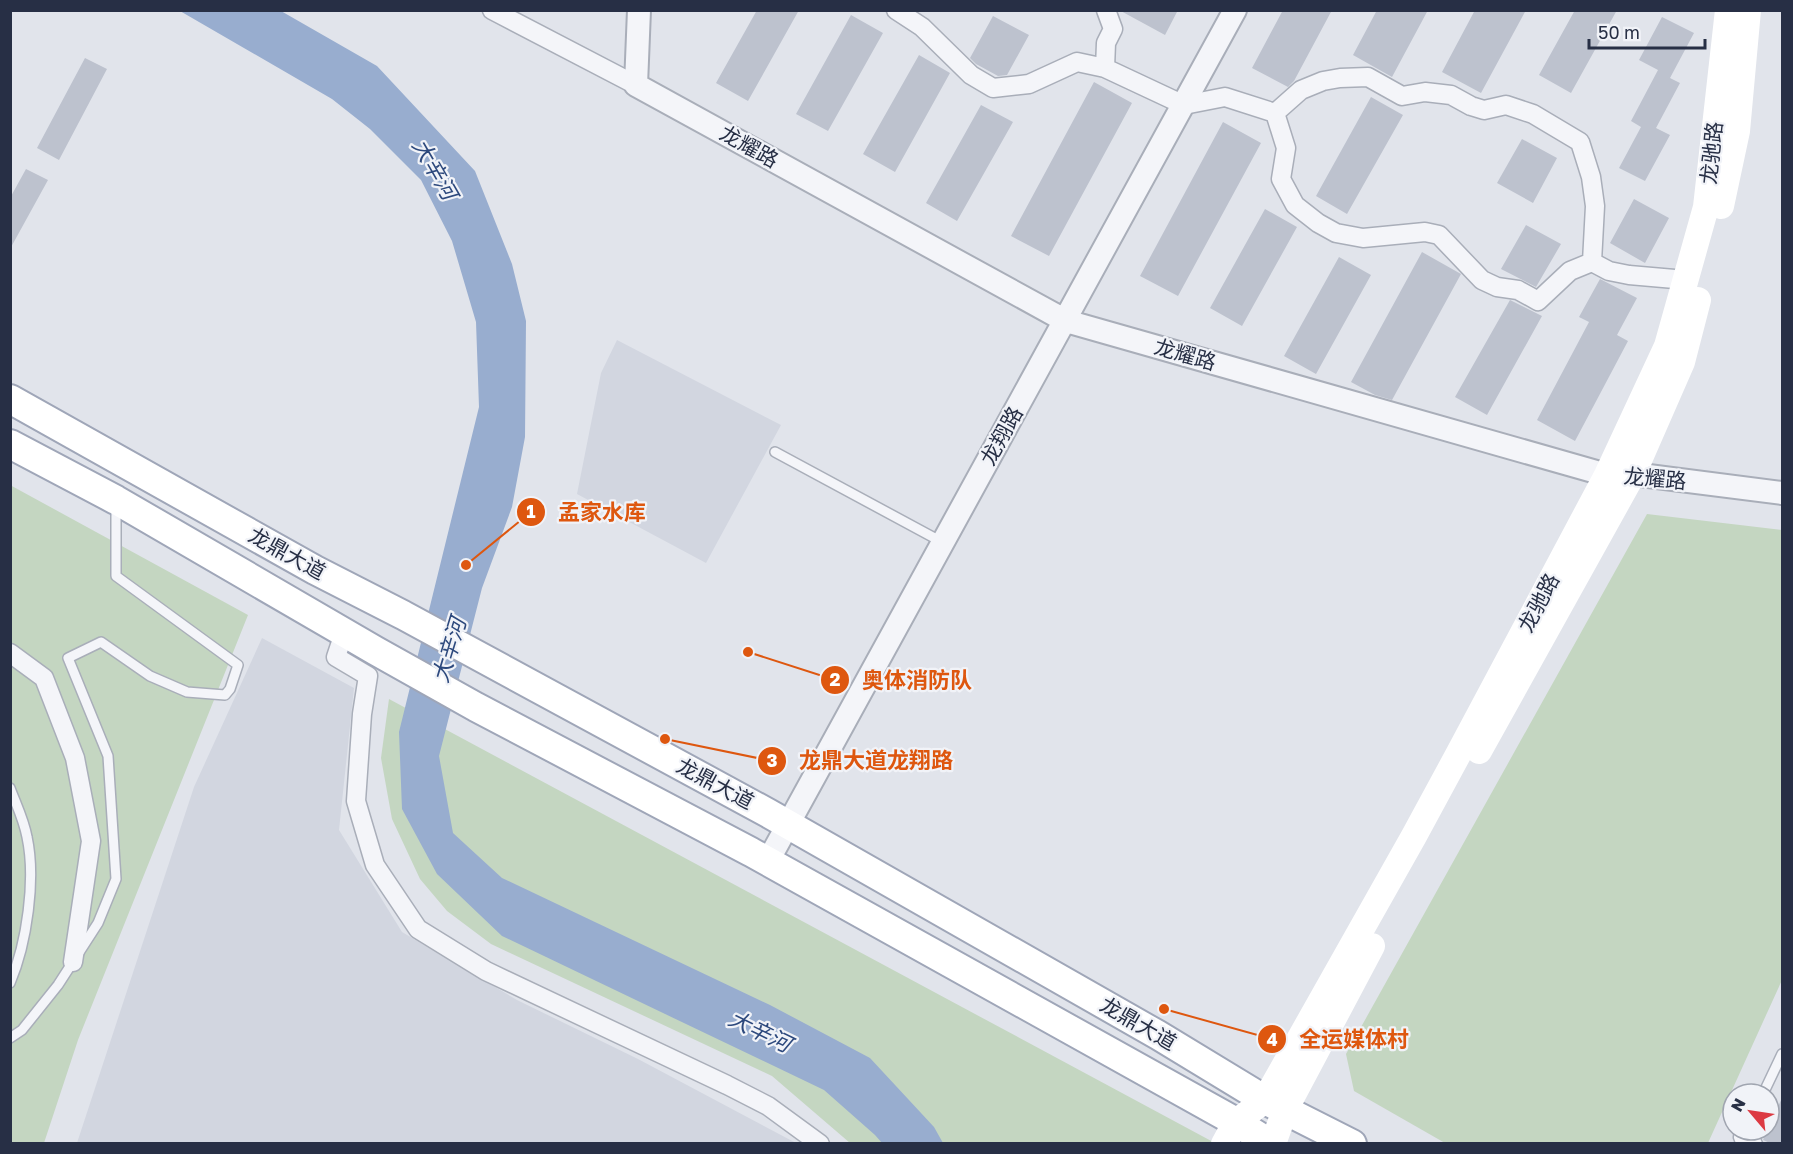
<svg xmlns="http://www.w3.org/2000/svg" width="1793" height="1154" font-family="'Golos Text','Noto Sans SC',sans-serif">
	<rect width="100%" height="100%" fill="#e1e4eb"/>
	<path fill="#d2d6e0" d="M617 340 781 425 706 563 577 494 601 373Z
		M262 638 354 688 339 830 402 932 517 1000 638 1059 796 1143H77L194 787Z"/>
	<path fill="#c4d6c1" d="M10 485 248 615 78 1040 44 1143H11Z
		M1647 514 1782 530V980L1708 1143H1445L1354 1091 1346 1054Z
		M389 699 1215 1143H850L772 1076 491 944 447 911 420 879 392 819 381 758Z"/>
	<path fill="#98adcf" d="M180 11H281L377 66 475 171 512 264 526 321 525 437 512 507 482 588 439 756 453 833 502 878 770 1005 870 1058 934 1127 943 1143H882L875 1135 824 1090 502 936 437 874 402 809 399 732 479 407 476 322 452 241 421 180 370 129 332 99Z"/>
	<path fill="#bdc2ce" d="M757 10H799L748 101 716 83Z
		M1119 10H1178L1165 35Z
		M1283 10H1332L1294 81 1288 87 1252 68Z
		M1377 10H1428L1392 77 1353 55Z
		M1475 10H1526L1481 93 1442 72Z
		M1575 10H1617L1571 93 1539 75Z
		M851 15 883 33 828 131 796 114Z
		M993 16 1029 35 1007 75 998 76 976 64 970 58Z
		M1662 17 1694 33 1670 78 1680 83 1656 128 1670 135 1645 181 1619 168 1641 127 1631 121 1658 70 1639 60Z
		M919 55 950 73 895 172 863 154Z
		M85 58 107 69 59 160 37 148Z
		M1094 82 1132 103 1049 256 1011 236Z
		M1371 97 1403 115 1347 214 1316 196Z
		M981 105 1013 122 957 221 926 203Z
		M1223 122 1261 143 1178 296 1140 276Z
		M1522 139 1557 158 1533 203 1497 183Z
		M26 169 48 180 10 249V198Z
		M1634 199 1669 218 1645 263 1610 243Z
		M1265 209 1297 227 1242 326 1210 308Z
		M1526 225 1561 244 1536 287 1501 269Z
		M1422 252 1461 274 1392 400 1375 395 1351 382Z
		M1339 257 1371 275 1316 374 1284 356Z
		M1600 279 1637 298 1617 335 1628 341 1575 441 1537 420 1589 322 1579 317Z
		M1510 300 1542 316 1487 415 1455 397Z
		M1782 1098V1143H1770L1763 1140Z"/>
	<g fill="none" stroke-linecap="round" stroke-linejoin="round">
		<defs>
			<path id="service" d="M775 452 942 542
				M10 788C16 804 24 820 27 837 36 879 27 943 10 983
				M10 1038 22 1030 58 985 98 923 116 879 108 756 68 658 101 642 150 676 187 692 225 695 230 689 238 665 116 576V506
				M1763 1094 1782 1054"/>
			<path id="minor" d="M492 10 636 85
				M896 10 922 27 971 75 993 88 1029 84 1077 62 1105 68 1184 105 1225 97 1275 113 1286 148 1281 179 1295 205 1318 223 1336 233 1363 238 1425 232 1439 235 1482 280 1497 287 1518 290 1538 301 1570 271 1592 262 1609 271 1629 275 1686 280
				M1105 68 1106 43 1113 29 1106 10
				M1275 113 1301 90 1323 81 1340 78 1368 77 1402 96 1425 92 1451 95 1471 106 1484 110 1506 105 1533 114 1580 142 1591 177 1595 206 1592 262
				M344 633 336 657 368 676 362 714 356 801 375 865 418 929 486 971 727 1085 768 1106 820 1144
				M10 653 44 678 75 758 91 841 73 962
				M1743 1137 1753 1144"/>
			<path id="tertiary" d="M639 10 636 85 1066 321 1607 475 1633 474 1782 493
				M768 861 1235 10"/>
			<path id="primary" d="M10 399 315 570 403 615 768 813 1158 1035 1265 1100 1352 1144
				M10 444 116 500 376 651 476 707 751 852 1236 1122 1271 1144"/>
		</defs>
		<use href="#service" stroke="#a9aeb9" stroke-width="12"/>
		<use href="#minor" stroke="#a9aeb9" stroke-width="21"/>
		<use href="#tertiary" stroke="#a9aeb9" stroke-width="26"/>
		<use href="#primary" stroke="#9fa6b8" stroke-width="32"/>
		<use href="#service" stroke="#f4f5f9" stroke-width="9"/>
		<use href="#minor" stroke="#f4f5f9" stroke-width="18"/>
		<use href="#tertiary" stroke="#f4f5f9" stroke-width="22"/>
		<path stroke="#fff" stroke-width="26" d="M1721 206 1737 131 1748 10
			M1479 751 1633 474 1682 362 1698 300
			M1224 1144 1236 1122 1265 1100 1414 836 1460 751 1607 475 1667 346 1706 207 1728 10
			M1273 1144 1285 1110 1372 946"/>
		<use href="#primary" stroke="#fff" stroke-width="28"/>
	</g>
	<g text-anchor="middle" stroke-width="4.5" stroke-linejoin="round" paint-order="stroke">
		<g font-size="21" fill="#272f45" stroke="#f1f3f8">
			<text transform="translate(749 147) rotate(29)" y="7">龙耀路</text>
			<text transform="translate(1712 153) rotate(-84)" y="7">龙驰路</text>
			<text transform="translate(1185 355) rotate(16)" y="7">龙耀路</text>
			<text transform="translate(1002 436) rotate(-61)" y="7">龙翔路</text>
			<text transform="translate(1655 479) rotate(5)" y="7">龙耀路</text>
			<text transform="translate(287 554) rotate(29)" y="7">龙鼎大道</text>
			<text transform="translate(1539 603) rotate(-62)" y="7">龙驰路</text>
			<text transform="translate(715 784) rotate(28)" y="7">龙鼎大道</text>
			<text transform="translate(1138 1024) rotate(30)" y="7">龙鼎大道</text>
		</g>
		<g font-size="22" font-style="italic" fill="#2d497d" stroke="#f1f3f8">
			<text transform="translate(435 169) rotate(60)" y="8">大辛河</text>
			<text transform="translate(449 650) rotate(-73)" y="8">大辛河</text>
			<text transform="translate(760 1031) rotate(26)" y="8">大辛河</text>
		</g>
	</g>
	<path fill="none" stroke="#de570f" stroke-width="2" d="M466 565L531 512M748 652L835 680M665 739L772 761M1164 1009L1272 1039"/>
	<g fill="#de570f" stroke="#f1f3f8" stroke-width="2">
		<circle cx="466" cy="565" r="6"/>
		<circle cx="748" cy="652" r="6"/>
		<circle cx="665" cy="739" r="6"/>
		<circle cx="1164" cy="1009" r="6"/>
		<circle cx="531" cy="512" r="15"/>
		<circle cx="835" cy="680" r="15"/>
		<circle cx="772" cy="761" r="15"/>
		<circle cx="1272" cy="1039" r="15"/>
	</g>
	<g font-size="18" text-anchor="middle" font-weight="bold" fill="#fff">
		<text x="531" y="518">1</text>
		<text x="835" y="686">2</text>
		<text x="772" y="767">3</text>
		<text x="1272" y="1046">4</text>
	</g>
	<g font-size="22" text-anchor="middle" font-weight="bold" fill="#de570f" stroke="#f1f3f8" stroke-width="4.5" stroke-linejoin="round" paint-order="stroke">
		<text x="602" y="520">孟家水库</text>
		<text x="917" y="688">奥体消防队</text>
		<text x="876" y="768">龙鼎大道龙翔路</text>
		<text x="1354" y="1047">全运媒体村</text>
	</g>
	<rect width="1793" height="1154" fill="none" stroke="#272f45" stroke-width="24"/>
	<g transform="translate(1751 1112) rotate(299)"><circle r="28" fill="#f1f3f8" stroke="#a0a5b0" stroke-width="1.5"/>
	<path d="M0-4.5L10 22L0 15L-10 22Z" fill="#dc3a43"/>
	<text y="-9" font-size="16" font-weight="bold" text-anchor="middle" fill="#272f45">N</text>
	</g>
	<path d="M1589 39v9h116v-9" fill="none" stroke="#272f45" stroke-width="3"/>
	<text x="1598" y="39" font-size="18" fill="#272f45" stroke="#f1f3f8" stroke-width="4.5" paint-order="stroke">50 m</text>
</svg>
